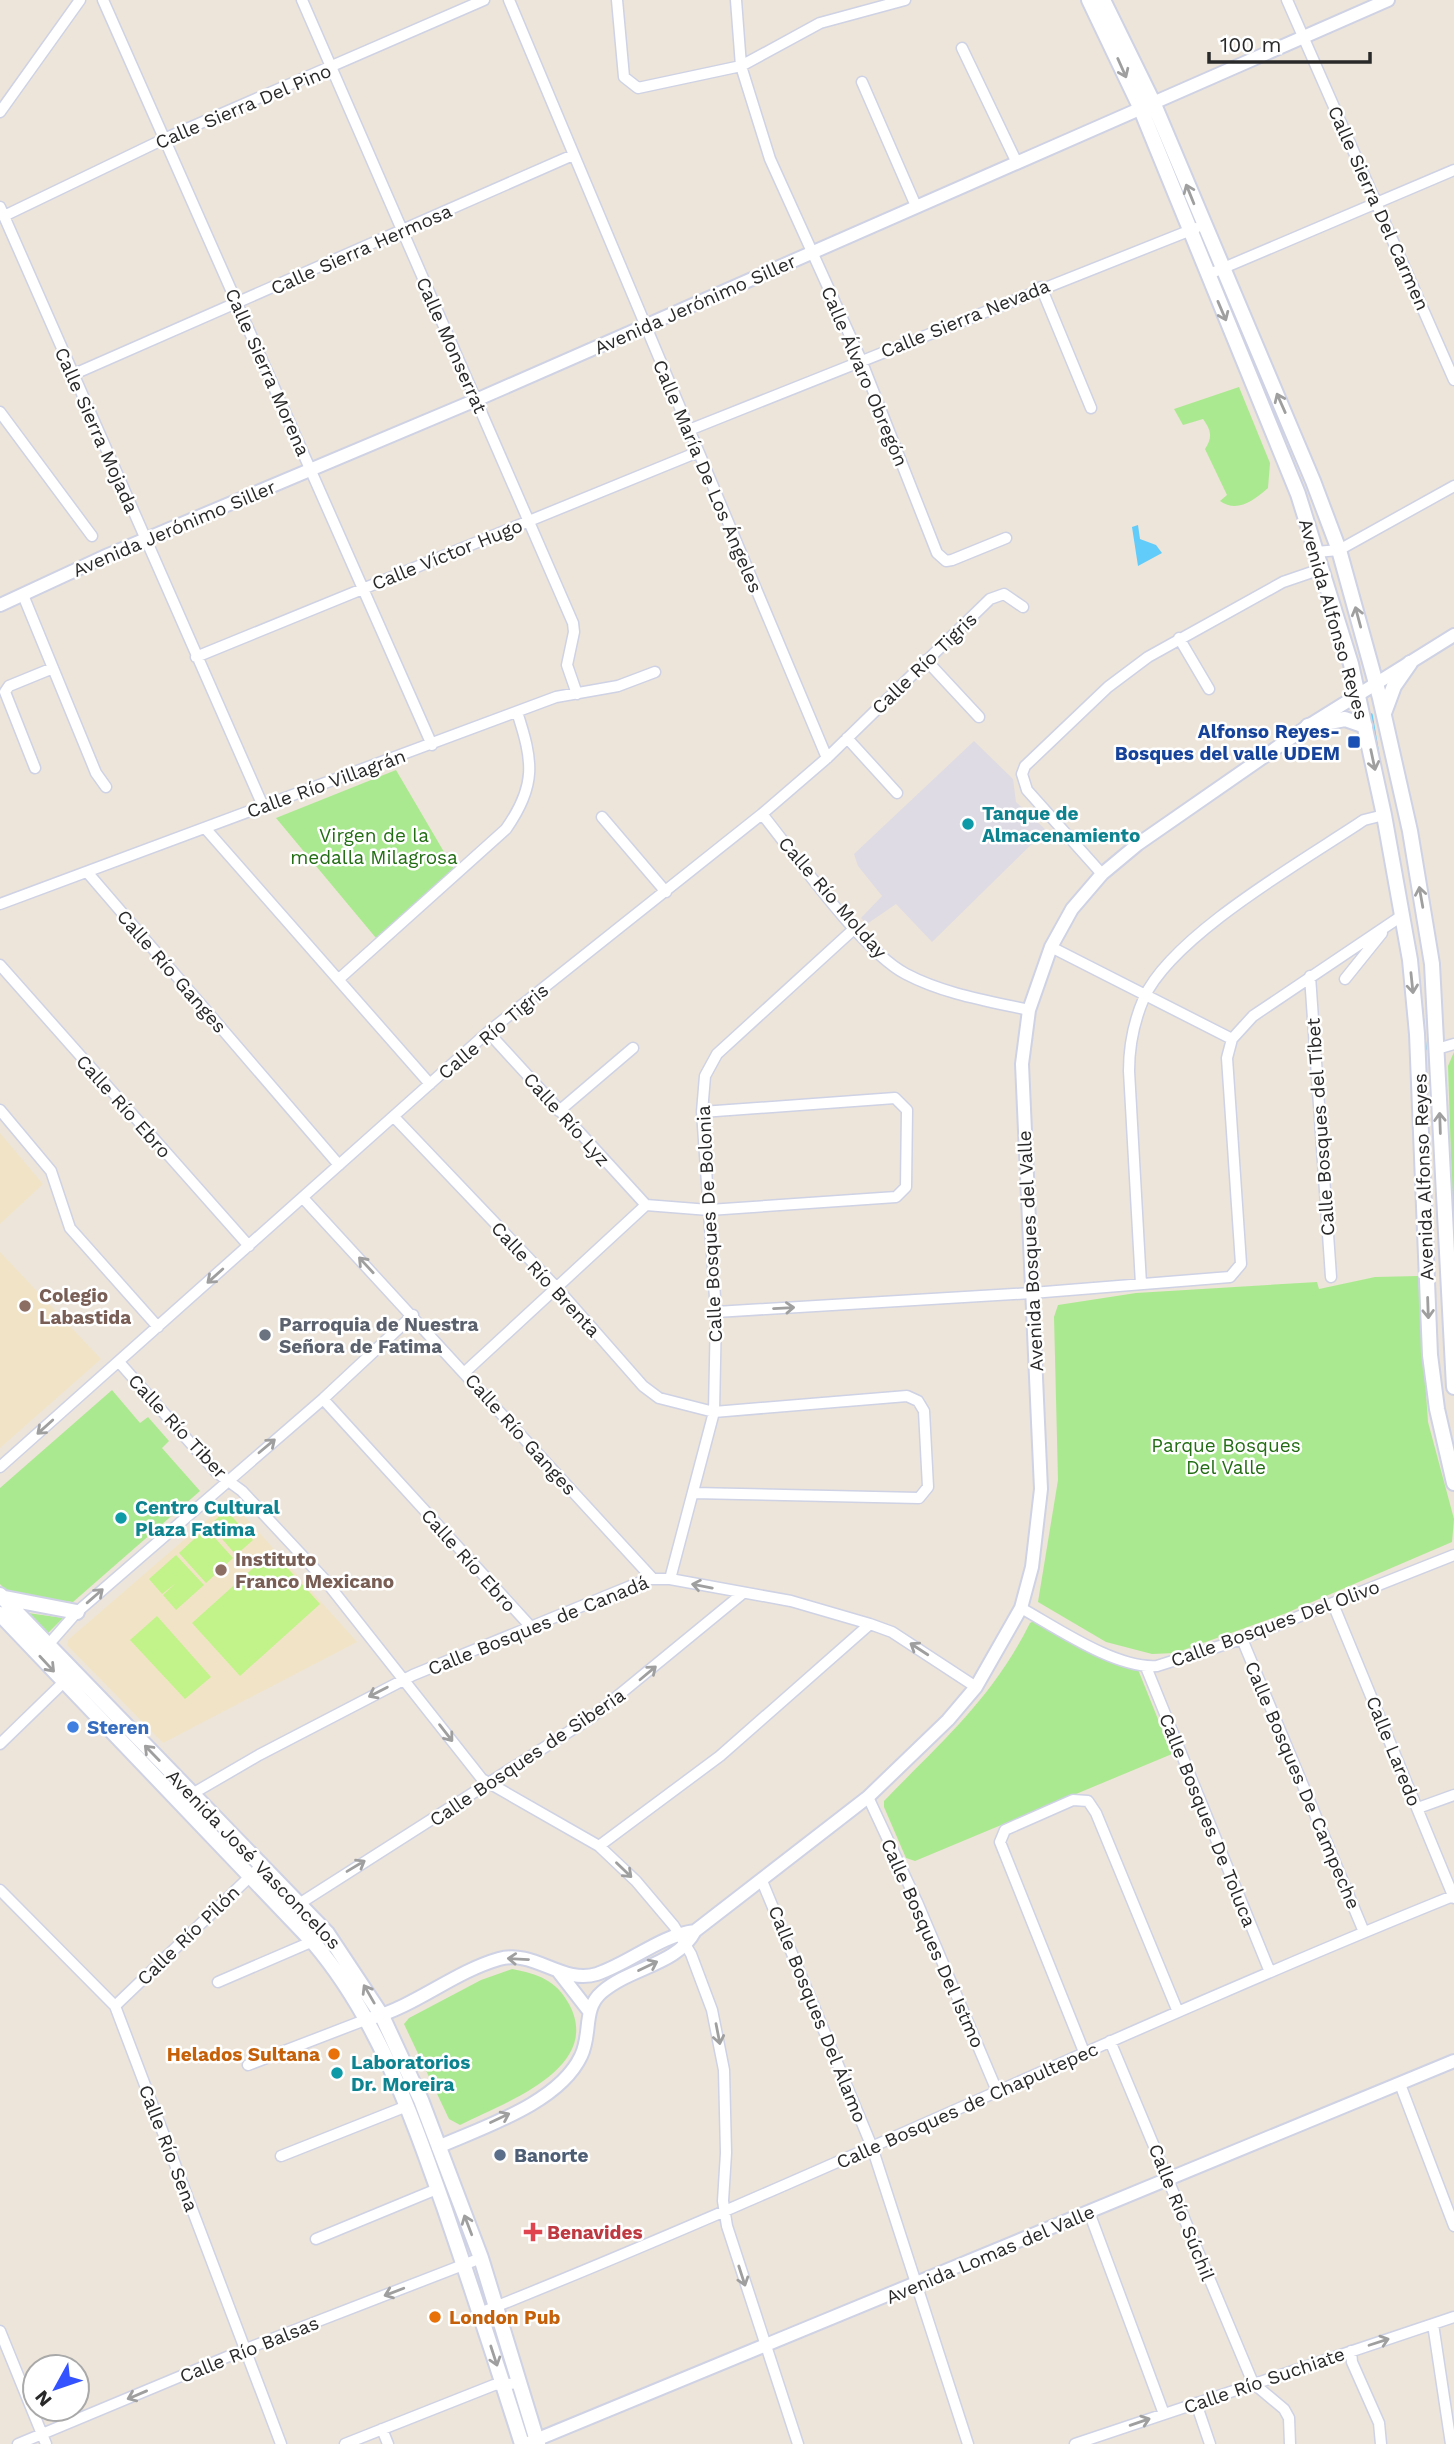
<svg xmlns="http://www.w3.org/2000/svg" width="1454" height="2444" font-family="'Work Sans',sans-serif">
	<rect width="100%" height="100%" fill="#ede5d9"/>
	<path fill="#dedbe4" d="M974 741 1013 779 1016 802 1046 830 932 942 896 904 867 924 861 918 882 896 858 866 854 854Z"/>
	<path fill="#f1e4c6" d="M0 1133 43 1184 0 1224Z
		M0 1252 101 1359 0 1448Z
		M230 1500 357 1642 163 1743 67 1645 68 1640Z"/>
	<path fill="#abe990" d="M1239 387 1270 463 1268 488C1253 501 1237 513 1220 501L1227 495 1205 449C1213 437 1211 430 1203 419L1183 425 1174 409Z
		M396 770 454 869 376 938 276 818Z
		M1454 1052V1247L1448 1066Z
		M1418 1276 1428 1422 1454 1519 1452 1542 1284 1614 1175 1653 1152 1654 1106 1642 1038 1602 1058 1480 1054 1317 1058 1305 1136 1293 1317 1282 1319 1289 1375 1277Z
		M112 1390 140 1423 148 1417 169 1441 162 1448 200 1491 73 1602 10 1595 0 1584V1488Z
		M28 1613 63 1618 48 1633Z
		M1035 1620 1137 1667 1172 1754 915 1861 906 1858 884 1807V1801C942 1741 992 1699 1030 1623Z
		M512 1969C538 1974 556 1980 569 2004 604 2069 503 2103 460 2125L449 2119 404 2024 409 2018 481 1980Z"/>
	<path fill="#c2f28a" d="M226 1510 253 1540 236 1555 210 1525Z
		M206 1528 233 1558 206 1583 179 1553Z
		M272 1551 320 1604 240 1676 192 1623Z
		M176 1555 204 1585 176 1610 163 1595 176 1583 162 1594 149 1579Z
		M157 1616 211 1677 185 1699 130 1640Z"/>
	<path fill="#61ccfa" d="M1138 525 1140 539 1156 545 1162 553 1138 566 1132 527Z"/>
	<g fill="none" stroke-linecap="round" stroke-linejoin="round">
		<path stroke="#61ccfa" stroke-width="3.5" d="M1371 715 1379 762
			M1421 1004 1425 1049"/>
		<defs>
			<path id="minor" d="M103 0 432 745
				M302 0 573 623 574 632 567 665 577 694
				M509 0 827 758
				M617 0 624 77 638 88 741 66 820 23 905 0
				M736 0 741 66 770 159 861 360 937 553 946 561 952 560 1006 538
				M1287 0 1454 380
				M962 48 1017 163
				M862 82 916 206
				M0 112 80 0
				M0 207 263 806
				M4 216 166 138 484 0
				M1207 275 1454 170
				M1041 287 1091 408
				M72 375 573 155
				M0 412 92 536
				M689 430 1196 228
				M1316 552 1339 550 1454 486
				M23 595 96 773 106 787
				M1179 638 1209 689
				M196 657 698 452
				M926 660 979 717
				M847 738 897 793
				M35 768 5 692 9 686 53 668
				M762 814C795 855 863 952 906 974 944 994 988 1001 1029 1010
				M602 817 666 892
				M205 828 430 1084
				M87 872 339 1165
				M1102 874 1027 790 1022 774 1025 766 1108 687 1148 657 1283 582 1321 569
				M0 904 556 697 618 686 655 672
				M1051 947 1232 1039
				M0 965 249 1246
				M1310 976 1331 1277
				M339 979 506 829C537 785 533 761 517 712
				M1345 979 1382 933
				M488 1032 646 1205
				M1437 1049 1454 1044
				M0 1110 51 1171 70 1228 158 1327
				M559 1111 633 1048
				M395 1118 556 1287 643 1386 659 1398 714 1412 907 1396 918 1401 924 1411 928 1487 919 1498 693 1493
				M303 1198 653 1579
				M646 1205 709 1210 896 1197 906 1187 907 1110 895 1098 702 1112
				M1141 1284 1129 1071C1129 1046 1134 1021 1144 998 1172 935 1306 859 1364 820L1384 815
				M716 1312 1032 1293 1230 1277 1241 1264 1227 1058 1232 1039 1253 1016 1403 915
				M119 1362 216 1472 242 1491 324 1579 482 1779 599 1846 636 1881 674 1926 691 1954 712 2010 724 2070 726 2153 723 2201 727 2226 798 2444
				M465 1372 646 1205
				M323 1399 531 1627
				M0 1467 488 1032 762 814 827 758 990 599 1004 594 1023 607
				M670 1579 714 1412 716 1312 702 1112 705 1076 717 1054 855 928
				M1333 1604 1454 1898
				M1021 1608C1057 1628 1116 1669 1157 1666L1242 1639 1454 1555
				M1242 1639 1364 1932
				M48 1645 77 1612 323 1399 413 1315
				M1146 1667 1270 1972
				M0 1744 69 1677
				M192 1794 259 1755 413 1675 648 1579H670L791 1601 870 1624 892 1632 976 1687
				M868 1797 917 1902 997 2091
				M1418 1808 1454 1795
				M599 1846 720 1756 870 1624
				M762 1881 872 2147 968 2444
				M0 1890 115 2006 281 2444
				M299 1904 592 1717 742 1594
				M218 1982 318 1939
				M115 2006 262 1865
				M1110 2041 1253 2383 1284 2409 1289 2418 1290 2444
				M1084 2052 1000 1842 1005 1830 1073 1800 1088 1801 1096 1813 1178 2012
				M248 2065 365 2020
				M1400 2084 1454 2226
				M281 2156 407 2106
				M1089 2212 1164 2414
				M316 2239 437 2189
				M480 2313C808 2182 1126 2028 1453 1896
				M1433 2324 1451 2444
				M0 2331 46 2444
				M1351 2351 1352 2362 1379 2423 1381 2444
				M1196 2403 1210 2444
				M382 2429 388 2444
				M18 2444 246 2349 481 2258
				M345 2444 494 2385 520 2383
				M1075 2444 1454 2317"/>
			<path id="tertiary" d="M0 605 108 555 476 400 1388 0
				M558 1971 589 2011
				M372 2018C417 2005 454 1972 499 1959 534 1949 563 1985 597 1974 632 1962 659 1936 695 1931
				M438 2147C483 2127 559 2103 581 2056 592 2034 582 2009 602 1992 631 1967 677 1965 695 1931L868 1797 948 1720 976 1687 1021 1608 1032 1567 1041 1489 1022 1064 1029 1010 1051 947 1072 909 1102 874 1138 844 1308 726 1454 635
				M526 2444 1454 2061"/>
			<path id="secondary" d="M1089 0 1140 107 1298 494 1351 664 1384 815 1410 960 1417 1034 1430 1355 1437 1409 1454 1483
				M1103 0 1153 102 1313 481 1339 550 1380 698 1410 831 1432 964 1454 1387
				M1384 713 1394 686 1410 663
				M1308 726 1345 719 1365 726
				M0 1595 327 1933 382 2016 421 2100 481 2258 538 2444
				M0 1597 77 1612
				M0 1614 313 1942C378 2018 411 2114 444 2207 471 2286 497 2365 522 2444"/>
		</defs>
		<use href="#minor" stroke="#ced2e4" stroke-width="13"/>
		<use href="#tertiary" stroke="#ced2e4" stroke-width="16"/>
		<use href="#secondary" stroke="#ced2e4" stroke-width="18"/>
		<use href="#minor" stroke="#fff" stroke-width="10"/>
		<use href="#tertiary" stroke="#fff" stroke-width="12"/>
		<use href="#secondary" stroke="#fff" stroke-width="14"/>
	</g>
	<defs><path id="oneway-shaft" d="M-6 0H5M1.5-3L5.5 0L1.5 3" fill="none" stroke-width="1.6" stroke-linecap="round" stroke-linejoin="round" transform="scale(1.75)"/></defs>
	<g stroke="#9f9f9f">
		<use href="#oneway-shaft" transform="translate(1122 68) rotate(66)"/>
		<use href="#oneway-shaft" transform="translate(1190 194) rotate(-112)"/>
		<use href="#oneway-shaft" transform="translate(1222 311) rotate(67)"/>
		<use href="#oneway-shaft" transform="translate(1281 403) rotate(-114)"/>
		<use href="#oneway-shaft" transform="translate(1358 617) rotate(-105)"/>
		<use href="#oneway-shaft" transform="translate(1373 760) rotate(78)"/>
		<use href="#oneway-shaft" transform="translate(1421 897) rotate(-100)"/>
		<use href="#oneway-shaft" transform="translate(1412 983) rotate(84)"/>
		<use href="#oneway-shaft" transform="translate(1440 1123) rotate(-92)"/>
		<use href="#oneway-shaft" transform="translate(366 1265) rotate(-133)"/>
		<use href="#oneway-shaft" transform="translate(215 1276) rotate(138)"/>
		<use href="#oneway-shaft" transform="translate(784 1308) rotate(-3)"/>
		<use href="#oneway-shaft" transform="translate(1428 1308) rotate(88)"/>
		<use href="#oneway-shaft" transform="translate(45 1427) rotate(138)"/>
		<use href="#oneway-shaft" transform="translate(267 1446) rotate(-40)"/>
		<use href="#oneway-shaft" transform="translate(702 1586) rotate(-169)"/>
		<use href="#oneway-shaft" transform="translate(95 1596) rotate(-41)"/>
		<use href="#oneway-shaft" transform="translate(919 1649) rotate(-147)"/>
		<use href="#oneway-shaft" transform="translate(47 1664) rotate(47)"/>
		<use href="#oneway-shaft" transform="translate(648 1673) rotate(-40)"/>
		<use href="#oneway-shaft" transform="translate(378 1692) rotate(153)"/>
		<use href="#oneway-shaft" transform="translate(446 1733) rotate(52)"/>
		<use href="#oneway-shaft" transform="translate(152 1753) rotate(-134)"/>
		<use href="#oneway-shaft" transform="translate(356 1866) rotate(-31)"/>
		<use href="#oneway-shaft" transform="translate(624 1870) rotate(44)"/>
		<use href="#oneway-shaft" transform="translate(518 1959) rotate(-177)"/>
		<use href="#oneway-shaft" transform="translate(648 1966) rotate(-26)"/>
		<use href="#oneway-shaft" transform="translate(369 1994) rotate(-120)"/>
		<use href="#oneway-shaft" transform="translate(718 2034) rotate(79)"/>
		<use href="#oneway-shaft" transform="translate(500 2118) rotate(-25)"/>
		<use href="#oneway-shaft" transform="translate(468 2225) rotate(-111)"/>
		<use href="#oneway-shaft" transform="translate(742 2276) rotate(72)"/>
		<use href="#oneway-shaft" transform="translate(394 2292) rotate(159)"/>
		<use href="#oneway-shaft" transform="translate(1379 2342) rotate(-18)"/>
		<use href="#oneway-shaft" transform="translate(494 2356) rotate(72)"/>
		<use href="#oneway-shaft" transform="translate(137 2395) rotate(157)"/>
		<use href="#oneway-shaft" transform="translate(1140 2422) rotate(-19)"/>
	</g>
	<rect fill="#1a4fb4" stroke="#fff" stroke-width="2.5" x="1347" y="735" width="14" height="14" rx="3.5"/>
	<g fill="#0f9aa8" stroke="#fff" stroke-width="2.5">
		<circle cx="968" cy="824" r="7"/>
		<circle cx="121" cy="1518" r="7"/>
		<circle cx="337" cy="2073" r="7"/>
	</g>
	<g fill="#8d6e63" stroke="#fff" stroke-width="2.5">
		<circle cx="25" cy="1306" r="7"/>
		<circle cx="221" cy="1570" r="7"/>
	</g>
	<circle fill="#6b7280" stroke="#fff" stroke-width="2.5" cx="265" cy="1335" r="7"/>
	<circle fill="#3f7fe0" stroke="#fff" stroke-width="2.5" cx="73" cy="1727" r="7"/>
	<g fill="#e8710a" stroke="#fff" stroke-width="2.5">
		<circle cx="334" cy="2054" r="7"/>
		<circle cx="435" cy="2317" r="7"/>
	</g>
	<circle fill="#5c6f8a" stroke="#fff" stroke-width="2.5" cx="500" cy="2155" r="7"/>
	<path fill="#e0444e" stroke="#fff" stroke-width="2.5" d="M529.5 2221.5h7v7h7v7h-7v7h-7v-7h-7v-7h7z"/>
	<g text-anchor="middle" stroke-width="5" stroke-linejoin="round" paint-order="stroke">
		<g font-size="19" fill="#292929" stroke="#fff">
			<text transform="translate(243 106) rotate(-23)" y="7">Calle Sierra Del Pino</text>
			<text transform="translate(1379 208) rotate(66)" y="7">Calle Sierra Del Carmen</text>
			<text transform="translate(361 249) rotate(-24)" y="7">Calle Sierra Hermosa</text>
			<text transform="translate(695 304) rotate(-24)" y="7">Avenida Jerónimo Siller</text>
			<text transform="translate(965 318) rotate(-22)" y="7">Calle Sierra Nevada</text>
			<text transform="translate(452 345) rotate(66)" y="7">Calle Monserrat</text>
			<text transform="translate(268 372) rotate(66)" y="7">Calle Sierra Morena</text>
			<text transform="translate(865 376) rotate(67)" y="7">Calle Álvaro Obregón</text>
			<text transform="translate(97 430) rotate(66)" y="7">Calle Sierra Mojada</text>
			<text transform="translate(708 476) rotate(67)" y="7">Calle María De Los Ángeles</text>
			<text transform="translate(174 528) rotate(-23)" y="7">Avenida Jerónimo Siller</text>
			<text transform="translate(447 554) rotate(-22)" y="7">Calle Víctor Hugo</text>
			<text transform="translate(1334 619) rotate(74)" y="7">Avenida Alfonso Reyes</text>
			<text transform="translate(924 663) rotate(-44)" y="7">Calle Río Tigris</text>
			<text transform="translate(326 783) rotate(-20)" y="7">Calle Río Villagrán</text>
			<text transform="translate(833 897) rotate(49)" y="7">Calle Río Molday</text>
			<text transform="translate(172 971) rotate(49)" y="7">Calle Río Ganges</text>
			<text transform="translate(493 1031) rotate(-40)" y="7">Calle Río Tigris</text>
			<text transform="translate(124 1106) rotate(48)" y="7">Calle Río Ebro</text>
			<text transform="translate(567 1119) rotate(48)" y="7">Calle Río Lyz</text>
			<text transform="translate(1320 1127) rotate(-94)" y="7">Calle Bosques del Tíbet</text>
			<text transform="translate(1423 1177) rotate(-92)" y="7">Avenida Alfonso Reyes</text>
			<text transform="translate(709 1224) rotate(-93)" y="7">Calle Bosques De Bolonia</text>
			<text transform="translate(1030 1251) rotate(-93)" y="7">Avenida Bosques del Valle</text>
			<text transform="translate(546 1279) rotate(47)" y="7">Calle Río Brenta</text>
			<text transform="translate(178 1426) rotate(47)" y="7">Calle Río Tiber</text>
			<text transform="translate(521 1434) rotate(48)" y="7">Calle Río Ganges</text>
			<text transform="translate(469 1560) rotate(48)" y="7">Calle Río Ebro</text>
			<text transform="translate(1275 1623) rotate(-20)" y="7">Calle Bosques Del Olivo</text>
			<text transform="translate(538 1625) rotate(-22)" y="7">Calle Bosques de Canadá</text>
			<text transform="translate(1394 1751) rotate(68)" y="7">Calle Laredo</text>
			<text transform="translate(527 1757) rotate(-34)" y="7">Calle Bosques de Siberia</text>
			<text transform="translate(1303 1785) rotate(67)" y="7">Calle Bosques De Campeche</text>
			<text transform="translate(1208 1820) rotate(68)" y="7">Calle Bosques De Toluca</text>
			<text transform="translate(254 1859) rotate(46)" y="7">Avenida José Vasconcelos</text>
			<text transform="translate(188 1935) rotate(-44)" y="7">Calle Río Pilón</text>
			<text transform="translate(933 1943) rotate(66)" y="7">Calle Bosques Del Istmo</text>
			<text transform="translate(818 2014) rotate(68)" y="7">Calle Bosques Del Álamo</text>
			<text transform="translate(967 2105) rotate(-24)" y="7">Calle Bosques de Chapultepec</text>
			<text transform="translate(169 2148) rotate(69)" y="7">Calle Río Sena</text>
			<text transform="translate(1182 2212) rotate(68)" y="7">Calle Río Súchil</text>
			<text transform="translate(990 2254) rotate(-23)" y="7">Avenida Lomas del Valle</text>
			<text transform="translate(249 2349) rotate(-22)" y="7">Calle Río Balsas</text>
			<text transform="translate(1264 2380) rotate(-19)" y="7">Calle Río Suchiate</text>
		</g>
		<g font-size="19" font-weight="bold" fill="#164399" stroke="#fff" text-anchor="end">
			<text x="1340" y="738">Alfonso Reyes-<tspan x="1340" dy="22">Bosques del valle UDEM</tspan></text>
		</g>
		<g font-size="19" font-weight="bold" fill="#0d838f" stroke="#fff" text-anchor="start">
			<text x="982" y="820">Tanque de<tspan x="982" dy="22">Almacenamiento</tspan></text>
			<text x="135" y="1514">Centro Cultural<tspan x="135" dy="22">Plaza Fatima</tspan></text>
			<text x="351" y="2069">Laboratorios<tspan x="351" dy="22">Dr. Moreira</tspan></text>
		</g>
		<g font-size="19" fill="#226d13" stroke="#fff">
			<text x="374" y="842">Virgen de la<tspan x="374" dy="22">medalla Milagrosa</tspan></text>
			<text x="1226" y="1452">Parque Bosques<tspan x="1226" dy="22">Del Valle</tspan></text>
		</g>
		<g font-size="19" font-weight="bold" fill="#785e54" stroke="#fff" text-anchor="start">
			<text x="39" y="1302">Colegio<tspan x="39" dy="22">Labastida</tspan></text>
			<text x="235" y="1566">Instituto<tspan x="235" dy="22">Franco Mexicano</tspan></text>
		</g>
		<g font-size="19" font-weight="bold" fill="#5b616d" stroke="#fff" text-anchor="start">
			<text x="279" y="1331">Parroquia de Nuestra<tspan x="279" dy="22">Señora de Fatima</tspan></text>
		</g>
		<g font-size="19" font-weight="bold" fill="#366cbe" stroke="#fff" text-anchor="start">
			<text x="87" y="1734">Steren</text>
		</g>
		<g font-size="19" font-weight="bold" fill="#c56008" stroke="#fff" text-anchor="end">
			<text x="320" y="2061">Helados Sultana</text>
			<text x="449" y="2324" text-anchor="start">London Pub</text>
		</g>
		<g font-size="19" font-weight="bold" fill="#4e5e75" stroke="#fff" text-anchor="start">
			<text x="514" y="2162">Banorte</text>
		</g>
		<g font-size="19" font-weight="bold" fill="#be3a42" stroke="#fff" text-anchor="start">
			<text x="547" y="2239">Benavides</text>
		</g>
	</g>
	<g transform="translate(56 2388) rotate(230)"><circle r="33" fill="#ffffff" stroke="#a9a9a9" stroke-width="2"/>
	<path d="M0-5L12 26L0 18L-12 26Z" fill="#3452ff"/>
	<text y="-10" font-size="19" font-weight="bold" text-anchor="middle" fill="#292929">N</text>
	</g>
	<path d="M1209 52v10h161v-10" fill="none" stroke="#292929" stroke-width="3.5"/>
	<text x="1220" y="52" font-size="21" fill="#292929" stroke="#ffffff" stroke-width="5" paint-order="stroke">100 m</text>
</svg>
